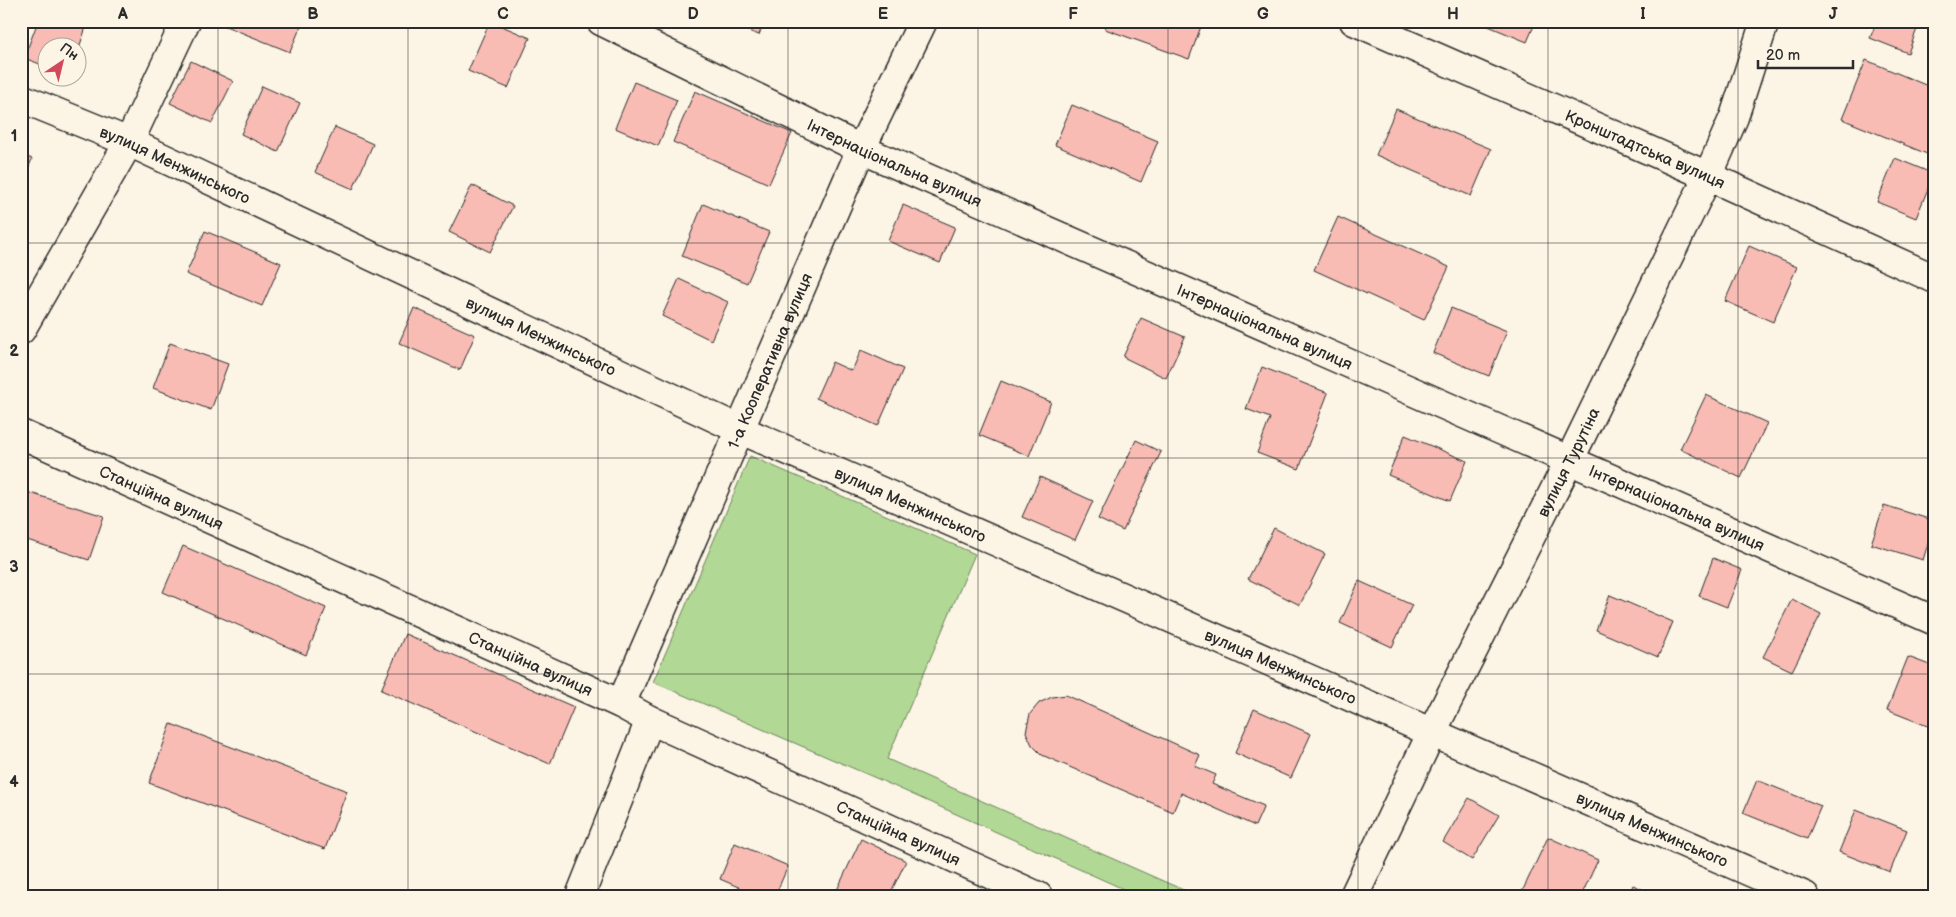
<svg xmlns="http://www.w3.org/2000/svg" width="1956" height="917" font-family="'Balsamiq Sans',sans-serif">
	<rect width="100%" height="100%" fill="#fcf5e5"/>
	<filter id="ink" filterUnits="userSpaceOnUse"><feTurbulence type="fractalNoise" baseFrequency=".02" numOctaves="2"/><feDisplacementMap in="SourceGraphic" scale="10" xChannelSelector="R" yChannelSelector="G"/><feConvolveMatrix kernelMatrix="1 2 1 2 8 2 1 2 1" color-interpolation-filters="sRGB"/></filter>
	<g filter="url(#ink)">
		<path fill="#b1d894" stroke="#6e8260" d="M750 456 975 554 887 759 1197 896H1139L878 779 653 682Z"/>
		<path fill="#f8bcb5" stroke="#2b2b2b" d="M38 21H88L78 51V48H48V67L24 58Z
			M213 21H303L290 52Z
			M490 21 530 38 508 88 468 71Z
			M721 21H764L759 35Z
			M1108 21H1203L1189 59 1105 29Z
			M1476 21H1536L1527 42Z
			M1877 21H1920L1908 53 1870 38Z
			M1866 60 1935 89V136L1927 154 1842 119Z
			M191 61 233 81 212 123 170 103Z
			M634 82 677 100 658 146 615 128Z
			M262 86 300 103 278 152 241 134Z
			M695 91 792 133 769 184 673 142Z
			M1072 105 1158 141 1141 182 1055 145Z
			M1396 109 1491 149 1471 196 1376 155Z
			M335 127 373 144 353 189 315 172Z
			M21 154 32 159 21 186Z
			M1895 158 1934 174 1916 218 1877 202Z
			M472 185 513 206 490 252 449 232Z
			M703 204 769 232 747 283 682 256Z
			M903 205 955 227 940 263 888 241Z
			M1338 217 1449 267 1424 320 1314 270Z
			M205 231 281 263 262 306 186 274Z
			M1749 246 1797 267 1773 322 1725 301Z
			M679 279 728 302 711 340 662 316Z
			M414 308 475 335 460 370 399 343Z
			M1451 308 1507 331 1489 376 1433 353Z
			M1141 318 1185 337 1166 378 1123 357Z
			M170 343 228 364 211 410 153 388Z
			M861 350 903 369 878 426 816 398 832 362 852 371Z
			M1262 367 1328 393 1299 469 1257 453 1270 418 1246 409Z
			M1001 381 1051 402 1029 456 979 435Z
			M1935 383V406L1926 402Z
			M1706 395 1767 423 1741 478 1680 449Z
			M1405 435 1467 461 1450 501 1388 475Z
			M1136 440 1161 452 1123 531 1098 519Z
			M1040 477 1093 501 1075 540 1022 517Z
			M27 492 104 516 89 560 21 538V511Z
			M1884 505 1935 521 1923 560 1871 544Z
			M1274 528 1325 554 1300 605 1248 579Z
			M183 546 326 608 306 655 163 592Z
			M1713 558 1742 570 1727 607 1699 596Z
			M1359 581 1412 605 1392 647 1340 623Z
			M1610 595 1673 622 1658 657 1596 630Z
			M1792 599 1821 614 1792 671 1763 657Z
			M405 634 574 707 550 764 381 690Z
			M1908 657 1935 667V729L1887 710Z
			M1066 695 1200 755 1195 766 1216 775 1212 784 1264 806 1255 826 1181 793 1173 812 1042 755 1032 745 1026 732 1030 714 1039 703 1052 697Z
			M1254 709 1311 734 1291 778 1235 753Z
			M171 724 347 791 325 849 149 783Z
			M1757 780 1821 806 1807 839 1743 813Z
			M1469 798 1499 815 1472 860 1443 842Z
			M1856 810 1907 830 1890 872 1839 852Z
			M1548 837 1598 860 1581 896H1520Z
			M861 839 906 861 889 896H850L837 890Z
			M735 843 788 866 775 896H759L720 879Z
			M1633 885 1657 896H1628Z"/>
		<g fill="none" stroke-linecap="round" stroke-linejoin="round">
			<defs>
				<g id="minor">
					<path id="s1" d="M601 21 861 149 1935 621"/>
					<path id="s2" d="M1354 21 1708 176 1935 279"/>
					<path id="s3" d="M21 98 129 142 741 430 1805 896"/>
					<path d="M21 330 129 142 186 21"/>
					<path id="s4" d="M21 434 621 704 650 720 1038 896"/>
					<path id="s5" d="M621 704 861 149 923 21"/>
					<path d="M580 896 650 720"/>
					<path id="s6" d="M1354 896 1432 732 1569 461 1708 176 1734 117 1765 21"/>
				</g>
			</defs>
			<use href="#minor" stroke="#2b2b2b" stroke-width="31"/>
			<use href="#minor" stroke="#fcf5e5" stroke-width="28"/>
		</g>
	</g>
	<path fill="none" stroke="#2b2b2b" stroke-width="1" stroke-opacity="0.55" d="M218 21V896M408 21V896M598 21V896M788 21V896M978 21V896M1168 21V896M1358 21V896M1548 21V896M1738 21V896M21 243H1935M21 458H1935M21 674H1935"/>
	<g text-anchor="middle" stroke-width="4" stroke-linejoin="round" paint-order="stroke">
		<g font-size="16" fill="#2b2b2b" stroke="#fcf5e5">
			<text dy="6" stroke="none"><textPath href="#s2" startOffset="318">Кронштадтська вулиця</textPath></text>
			<text dy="6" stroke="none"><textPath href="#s1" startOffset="326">Інтернаціональна вулиця</textPath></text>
			<text dy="6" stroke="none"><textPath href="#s3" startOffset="168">вулиця Менжинського</textPath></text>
			<text dy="6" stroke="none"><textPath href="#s1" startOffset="731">Інтернаціональна вулиця</textPath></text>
			<text dy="6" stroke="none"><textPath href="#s3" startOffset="572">вулиця Менжинського</textPath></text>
			<text dy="6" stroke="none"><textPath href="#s5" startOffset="374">1-а Кооперативна вулиця</textPath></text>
			<text dy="6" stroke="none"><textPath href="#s6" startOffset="484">вулиця Турутіна</textPath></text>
			<text dy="6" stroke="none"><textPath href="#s4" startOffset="154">Станційна вулиця</textPath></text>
			<text dy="6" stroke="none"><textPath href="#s3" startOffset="978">вулиця Менжинського</textPath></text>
			<text dy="6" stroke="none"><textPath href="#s1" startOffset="1181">Інтернаціональна вулиця</textPath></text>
			<text dy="6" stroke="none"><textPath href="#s4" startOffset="559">Станційна вулиця</textPath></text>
			<text dy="6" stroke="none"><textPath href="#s3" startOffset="1382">вулиця Менжинського</textPath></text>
			<text dy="6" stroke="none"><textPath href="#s3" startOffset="1788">вулиця Менжинського</textPath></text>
			<text dy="6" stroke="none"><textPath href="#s4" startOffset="964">Станційна вулиця</textPath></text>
		</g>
	</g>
	<rect width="1956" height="917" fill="none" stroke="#fcf5e5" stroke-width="55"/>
	<g transform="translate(62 62) rotate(35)"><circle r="24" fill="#fcf5e5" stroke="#a8a49b"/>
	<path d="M0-4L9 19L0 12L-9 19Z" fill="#d1495b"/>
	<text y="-8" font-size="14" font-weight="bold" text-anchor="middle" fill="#2b2b2b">Пн</text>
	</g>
	<path d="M1758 60v8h95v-8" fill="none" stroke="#2b2b2b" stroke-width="2.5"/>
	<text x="1766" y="60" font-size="15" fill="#2b2b2b" stroke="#fcf5e5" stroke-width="4" paint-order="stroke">20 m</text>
	<rect x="28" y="28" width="1900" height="862" fill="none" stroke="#2b2b2b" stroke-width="2"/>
	<g font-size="16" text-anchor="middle" font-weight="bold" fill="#2b2b2b">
		<text x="123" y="19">A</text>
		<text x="313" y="19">B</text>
		<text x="503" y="19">C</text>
		<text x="693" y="19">D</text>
		<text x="883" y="19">E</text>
		<text x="1073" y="19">F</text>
		<text x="1263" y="19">G</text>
		<text x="1453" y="19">H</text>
		<text x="1643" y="19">I</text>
		<text x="1833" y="19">J</text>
		<text x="14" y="141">1</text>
		<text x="14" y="356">2</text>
		<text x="14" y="572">3</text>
		<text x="14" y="787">4</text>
	</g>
</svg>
